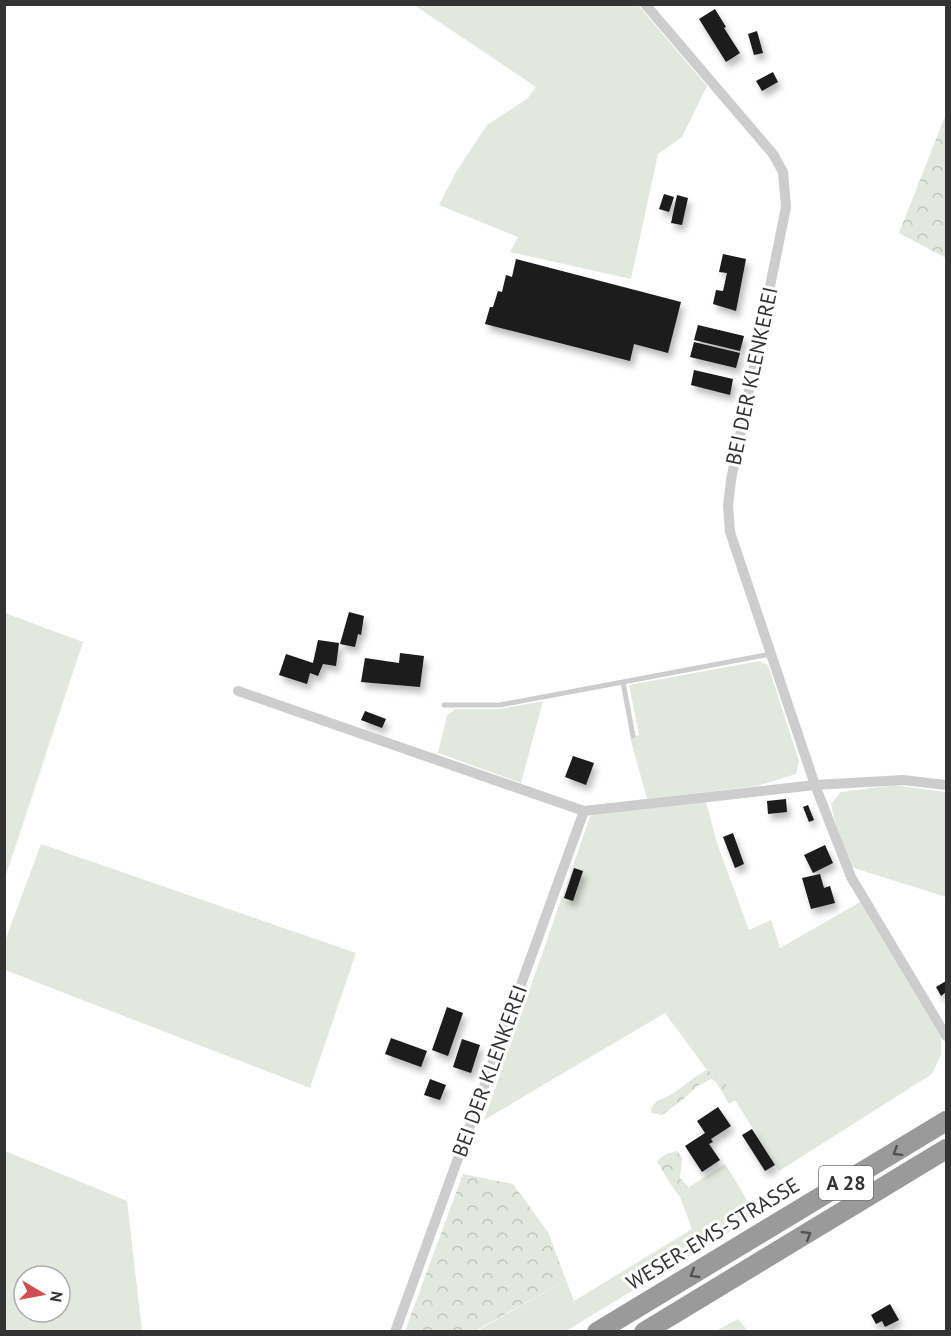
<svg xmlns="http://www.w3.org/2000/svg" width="951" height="1336" font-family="'PT Sans',sans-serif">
	<defs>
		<pattern id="forest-crowns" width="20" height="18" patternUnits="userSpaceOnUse" patternTransform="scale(1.5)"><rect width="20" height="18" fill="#e2e8dd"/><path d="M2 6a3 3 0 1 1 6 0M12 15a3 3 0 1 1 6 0" fill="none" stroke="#c2c7be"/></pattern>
		<filter id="shadow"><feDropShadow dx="3.5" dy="6" stdDeviation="3" flood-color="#0004"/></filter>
	</defs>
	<rect width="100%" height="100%" fill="#fff"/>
	<path fill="#e2e8dd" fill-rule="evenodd" d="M414 5H638L707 86 682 137 658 154 631 279 510 252 518 237 439 205 456 172 487 125 527 99 536 87Z
		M5 613 83 642 5 878 4 613Z
		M759 661 768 665 799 761 796 774 757 786 647 799 630 737 639 735 629 685Z
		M543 701 521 783 438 753 447 715 455 709H500Z
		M894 785 946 792V897L851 867 834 818 831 804 841 792Z
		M706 802 717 843 749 930 771 920 780 948 860 902 941 1038V1055L932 1074 779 1171 735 1100 723 1078 707 1070 665 1013 484 1120 590 817 593 815Z
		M41 844 356 953 310 1088 5 970V941Z
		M5 1151 127 1201 142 1331H5ZM24 1276H60V1312H24Z
		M725 1164 742 1191 754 1217 566 1331 475 1332 566 1280 574 1301 692 1229 680 1197 686 1194 689 1187Z
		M738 1319 748 1331H716Z"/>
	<path fill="url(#forest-crowns)" d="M946 114V258L899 233Z
		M707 1070 723 1078 735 1100 729 1104 716 1082 711 1079 699 1085 681 1101 662 1115 652 1113 651 1108C660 1097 659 1101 670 1095 683 1087 693 1077 707 1070Z
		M677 1151 682 1158 680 1178 689 1187 686 1194 680 1197 669 1182 657 1161 666 1154Z
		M463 1174 513 1184 548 1232 566 1280 475 1331H405Z"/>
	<path fill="#1a1a1a" filter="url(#shadow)" d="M715 9 726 27 724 28 740 53 726 62 699 19Z
		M757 31 763 53 754 55 748 34Z
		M773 72 778 82 762 91 756 81Z
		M664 194 674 197 669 212 659 209Z
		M677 195 688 198 682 225 671 223Z
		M723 254 746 259 736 311 713 304 716 290 723 291 727 273 719 272Z
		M516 259 681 302 668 353 634 344 630 361 485 324 490 307H493L498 291 502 292 506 275 512 277Z
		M698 325 744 336 740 351 694 340Z
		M694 342 740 353 736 368 690 357Z
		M694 370 733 379 730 395 691 385Z
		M349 612 364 616 361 635 358 634 355 647 340 644Z
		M318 640 339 643 336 666 323 664 318 676 310 673 307 684 279 675 286 654 313 663Z
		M400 653 424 656 420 687 361 682 365 658 399 663Z
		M365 711 386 719 382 728 361 720Z
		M573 756 594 763 586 785 565 777Z
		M786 799 787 812 768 814 767 801Z
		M808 805 814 820 809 822 803 807Z
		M733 833 744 864 735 868 723 837Z
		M825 845 833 863 813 873 804 855Z
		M574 868 583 871 573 901 564 898Z
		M820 874 824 888 830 886 835 903 811 909 802 878Z
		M946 981V992L941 996 936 987Z
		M447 1007 463 1013 448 1056 432 1050Z
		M391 1038 427 1051 421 1067 385 1054Z
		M462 1039 480 1045 471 1073 453 1067Z
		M430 1079 446 1085 440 1100 424 1095Z
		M718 1107 731 1126 711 1139 713 1142 709 1144 720 1160 702 1172 685 1146 705 1133 697 1121Z
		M752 1129 775 1165 765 1171 742 1135Z
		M890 1304 899 1320 885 1327 882 1321 876 1324 871 1315Z"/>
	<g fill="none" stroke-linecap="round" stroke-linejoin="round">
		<path stroke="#cdcdcd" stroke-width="5" d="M444 705H500L623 682
			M633 736 623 682 771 654"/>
		<path stroke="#cdcdcd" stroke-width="10" d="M645 4 773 154 783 172 786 207 731 480 728 506 730 532 815 785 851 877 946 1036
			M238 691 584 811 815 785 903 780 946 785
			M395 1332 584 811"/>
		<path stroke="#9a9a9a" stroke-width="20" d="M597 1332 946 1121
			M644 1332 946 1149"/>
	</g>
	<defs><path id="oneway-chevron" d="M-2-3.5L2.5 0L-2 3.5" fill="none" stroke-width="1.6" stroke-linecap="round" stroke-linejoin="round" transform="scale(1.5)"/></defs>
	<g stroke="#525252">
		<use href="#oneway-chevron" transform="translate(897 1152) rotate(148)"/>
		<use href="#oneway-chevron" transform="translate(807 1235) rotate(-31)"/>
		<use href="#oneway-chevron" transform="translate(694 1274) rotate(149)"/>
	</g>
	<g text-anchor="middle" stroke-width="6" stroke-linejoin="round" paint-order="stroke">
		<rect fill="#fff" stroke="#707070" stroke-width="1.5" x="819" y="1166" width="54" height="34" rx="4.5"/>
		<g font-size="20" font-weight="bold" fill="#333">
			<text x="846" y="1190">A 28</text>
		</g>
		<g font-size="21" fill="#333" stroke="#fff">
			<text transform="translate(752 376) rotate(-78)" y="7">BEI DER KLENKEREI</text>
			<text transform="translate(490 1071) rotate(-70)" y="7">BEI DER KLENKEREI</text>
			<text transform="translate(713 1234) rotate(-31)" y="7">WESER-EMS-STRASSE</text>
		</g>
	</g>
	<rect width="951" height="1336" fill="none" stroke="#333333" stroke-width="12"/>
	<g transform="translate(42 1294) rotate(100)"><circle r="28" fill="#ffffff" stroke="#adadad" stroke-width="1.5"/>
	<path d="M0-4.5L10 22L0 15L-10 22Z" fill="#d04e4f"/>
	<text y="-9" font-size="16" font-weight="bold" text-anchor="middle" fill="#333333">N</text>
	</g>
</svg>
